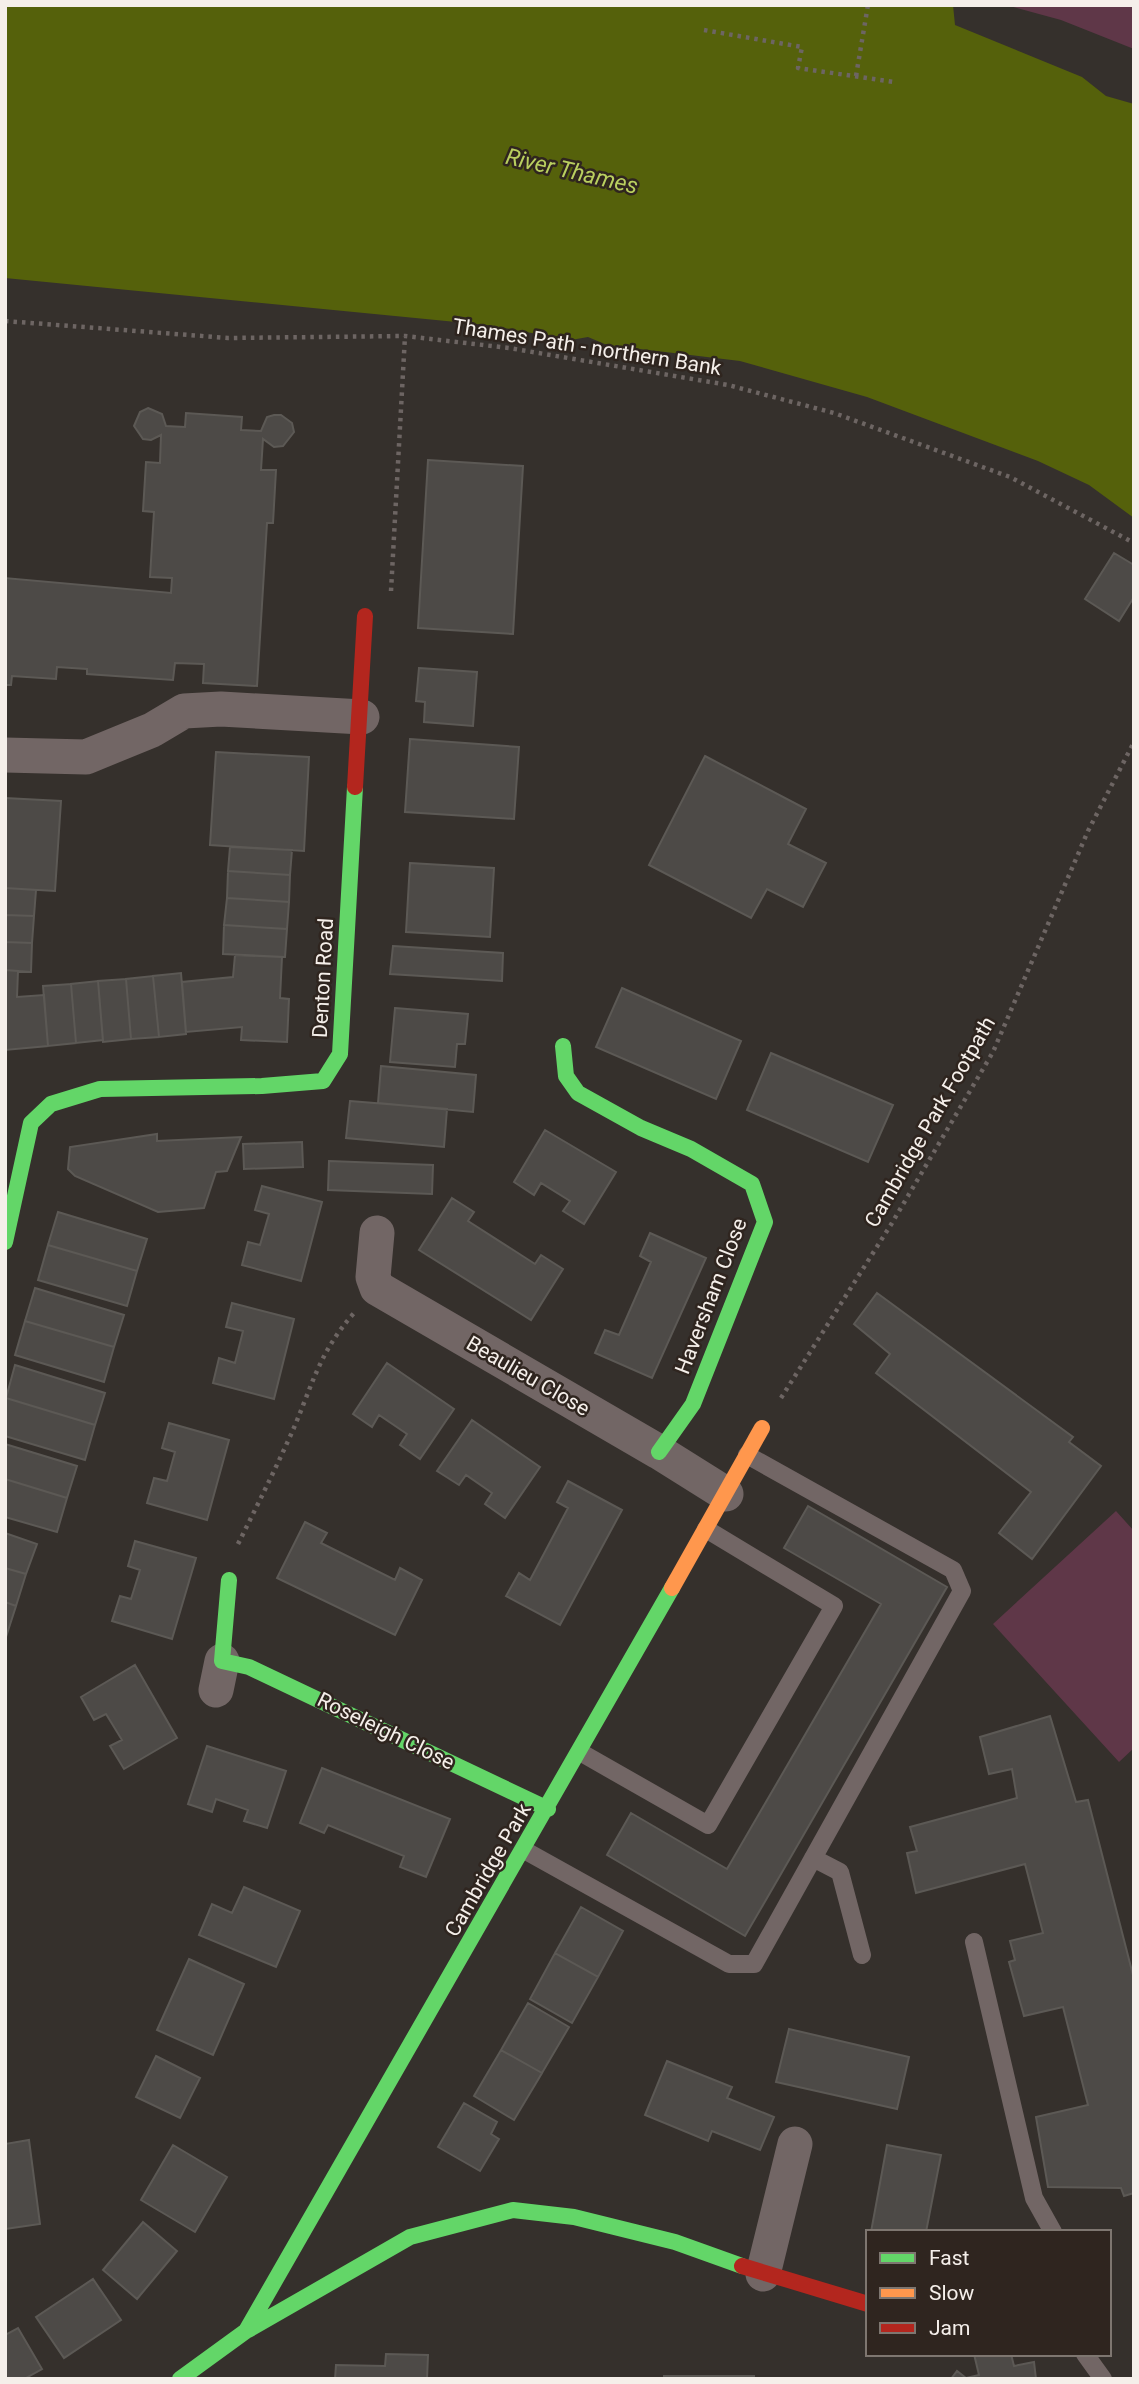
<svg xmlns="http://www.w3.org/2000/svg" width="1139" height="2384" font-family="Roboto,sans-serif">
	<rect width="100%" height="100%" fill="#35302c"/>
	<path fill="#5f3748" d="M1006 5H1134V49L1061 20Z
		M1116 1511 1134 1531V1748L1119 1762 993 1624Z"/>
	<path fill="#55610b" d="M5 5H953L955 25 1082 77 1106 96 1134 104V518L1089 485 1038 461 867 397 740 361 607 345 588 337 571 340 487 325 5 278Z"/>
	<path fill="#4d4a47" stroke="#5c5955" stroke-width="2" d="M148 408 162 414 166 426 185 427 186 413 242 417 241 430 261 431 267 417 274 415H281L292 423 294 432 283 446 274 447 263 439 261 470H276L273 523H267L257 686 203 683 204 664 175 663 173 680 87 674V669L57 667 56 679 12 676 11 685H5V578L171 593 172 578 150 577 154 512 143 511 146 462 160 463 161 435 151 440 143 439 134 426 140 412Z
		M428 460 523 466 513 634 418 628Z
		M1114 553 1134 565V597L1119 621 1085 599Z
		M419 668 477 672 473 726 424 722 425 702 416 701Z
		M410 739 519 747 514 819 405 812Z
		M216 752 309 757 304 851 210 845Z
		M705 756 806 809 788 844 826 863 803 907 767 889 751 918 649 865Z
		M5 798 61 801 55 891 5 888Z
		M230 847 292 850 290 875 228 871Z
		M410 863 494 868 490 937 406 932Z
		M228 871 290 875 289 902 227 898Z
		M5 888 36 890 34 916 5 915Z
		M227 898 289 902 287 929 224 925Z
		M5 915 34 916 32 943 5 942Z
		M224 925 287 929 285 957 223 954Z
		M5 942 32 943 31 972 5 970Z
		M393 946 503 953 502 981 390 974Z
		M235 955 282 957 280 998 289 999 287 1042 241 1040 242 1027 186 1032 182 982 233 977Z
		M5 970 18 971 17 997 44 995 48 1046 5 1050Z
		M181 973 186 1034 159 1037 153 976Z
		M153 976 159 1037 131 1039 126 979Z
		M126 979 131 1039 103 1042 98 981Z
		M98 981 103 1040 76 1043 71 984Z
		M71 984 76 1043 48 1046 43 986Z
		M622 988 741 1041 716 1099 596 1047Z
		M395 1008 468 1014 465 1044H457L455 1067 390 1062Z
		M771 1053 893 1105 868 1162 747 1110Z
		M381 1066 476 1075 473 1112 378 1103Z
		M350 1101 447 1109 444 1147 346 1138Z
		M545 1130 616 1172 584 1224 563 1211 570 1201 541 1183 534 1195 514 1182Z
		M157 1134V1141L241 1137 227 1171 216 1172 204 1208 158 1212 75 1176 68 1169 70 1147Z
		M302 1142 303 1167 244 1169 243 1144Z
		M329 1161 433 1165 432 1194 328 1190Z
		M262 1186 322 1202 301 1281 242 1265 248 1242 260 1245 269 1214 255 1210Z
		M452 1198 474 1212 468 1221 535 1264 541 1255 563 1269 531 1320 419 1250Z
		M58 1212 147 1239 137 1271 48 1245Z
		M650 1233 706 1258 652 1378 595 1353 605 1330 619 1335 651 1262 640 1256Z
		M48 1245 137 1271 127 1306 38 1280Z
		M35 1288 124 1315 114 1347 25 1321Z
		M877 1293 1073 1437 1069 1442 1101 1466 1032 1559 999 1533 1031 1492 876 1373 890 1354 854 1324Z
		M232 1303 294 1319 274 1399 213 1383 219 1358 235 1363 243 1331 226 1327Z
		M25 1321 114 1347 104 1382 15 1355Z
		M387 1363 454 1409 420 1459 400 1445 407 1434 379 1415 372 1427 353 1414Z
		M15 1365 105 1393 95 1425 6 1398Z
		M6 1398 95 1425 85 1460 5 1436Z
		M472 1420 540 1467 505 1518 485 1504 492 1493 466 1475 459 1485 437 1471Z
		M169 1423 229 1440 207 1520 147 1503 154 1478 167 1481 175 1452 162 1448Z
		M5 1444 77 1466 67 1498 5 1479Z
		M5 1479 67 1498 57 1532 5 1517Z
		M568 1481 622 1510 560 1625 506 1596 519 1573 530 1580 568 1508 557 1502Z
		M808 1506 947 1587 745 1936 607 1855 631 1813 727 1869 881 1604 784 1548Z
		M305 1522 327 1533 321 1543 395 1580 400 1568 422 1580 395 1635 277 1578Z
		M5 1533 37 1544 26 1574 5 1568Z
		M135 1541 196 1558 172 1639 112 1621 120 1596 131 1599 140 1570 128 1566Z
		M5 1568 26 1574 16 1606 5 1602Z
		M5 1602 16 1606 6 1637 5 1636Z
		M135 1665 177 1738 124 1769 110 1746 122 1740 106 1714 94 1720 81 1697Z
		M1050 1716 1076 1802 1088 1800 1134 1979V2193L1124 2196 1121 2188 1048 2187 1036 2117 1088 2105 1063 2007 1024 2016 1009 1962 1015 1960 1010 1941 1043 1933 1025 1864 916 1893 907 1853 917 1851 910 1827 1017 1798 1012 1769 989 1774 980 1737Z
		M207 1746 286 1771 267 1828 244 1821 248 1810 216 1799 212 1812 188 1804Z
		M322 1768 450 1819 426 1877 400 1867 404 1856 328 1825 324 1833 300 1823Z
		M244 1887 300 1911 276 1967 199 1935 212 1904 232 1913Z
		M581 1907 623 1931 598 1977 555 1953Z
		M555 1953 598 1977 572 2023 530 1999Z
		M189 1959 244 1984 213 2055 157 2030Z
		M528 2003 569 2027 542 2073 501 2050Z
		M789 2029 909 2057 897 2109 776 2082Z
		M501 2050 542 2073 514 2120 474 2096Z
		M156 2056 200 2078 180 2118 136 2097Z
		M667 2061 732 2087 727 2098 774 2117 760 2150 712 2131 708 2141 645 2115Z
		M464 2103 497 2122 491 2134 499 2139 480 2171 438 2147Z
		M29 2140 40 2224 5 2229V2144Z
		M173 2145 227 2177 195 2232 141 2200Z
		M887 2145 941 2155 926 2232H871Z
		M143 2222 177 2251 137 2299 103 2270Z
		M93 2279 121 2320 64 2358 36 2317Z
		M18 2328 42 2369 24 2379H5V2335Z
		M386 2354 428 2355 427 2379H335L336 2365 385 2366Z
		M974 2354H1011L1014 2366 1034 2362 1036 2379H951L957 2371 966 2378 979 2375Z
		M664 2376H754V2379H664Z"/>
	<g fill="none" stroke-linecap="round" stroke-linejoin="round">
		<path stroke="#6d6563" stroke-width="4.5" stroke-dasharray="3.5 5" stroke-linecap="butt" d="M704 30 802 47 798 68 894 82
			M856 76 868 5
			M5 321 228 338 405 336 509 348 728 385 834 413 1010 477 1134 543
			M391 591 405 336
			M781 1398 892 1223 993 1052 1088 831 1134 742
			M238 1544C255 1510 272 1476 288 1441 311 1392 316 1355 355 1312"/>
		<path stroke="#726665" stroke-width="18" d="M580 1752 708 1825 834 1606 706 1529
			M524 1850 729 1964H754L962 1591 953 1570 747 1455
			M813 1858 840 1872 862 1955
			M974 1942 1034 2198 1053 2232
			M1085 2354 1103 2379"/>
		<path stroke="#726665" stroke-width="35" d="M5 755 86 757 152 730 184 711 221 709 362 717
			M377 1233 373 1277 377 1288 659 1452 726 1494
			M216 1690 222 1661
			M763 2274 795 2144"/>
		<path stroke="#63d668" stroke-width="16" d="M563 1046 566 1076 578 1093 641 1128 691 1149 752 1184 765 1222 693 1404 659 1452
			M5 1242 31 1123 51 1104 100 1089 262 1086 323 1081 340 1054 355 787
			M229 1580 222 1661 249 1667 548 1809
			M248 2330 410 2237 513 2210 574 2217 675 2242 742 2266
			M180 2379 246 2331 672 1588"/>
		<path stroke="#ff974d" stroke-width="16" d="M672 1588 762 1428"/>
		<path stroke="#b3261e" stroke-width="16" d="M355 787 365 616
			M742 2266 868 2304"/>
	</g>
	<g text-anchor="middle" stroke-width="5" stroke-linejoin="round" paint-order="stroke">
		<g font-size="21" fill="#f5efea" stroke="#2f251f">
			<text transform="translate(587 347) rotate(9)" y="7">Thames Path - northern Bank</text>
			<text transform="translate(323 978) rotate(-87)" y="7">Denton Road</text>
			<text transform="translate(930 1122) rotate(-60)" y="7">Cambridge Park Footpath</text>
			<text transform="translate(711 1296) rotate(-69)" y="7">Haversham Close</text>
			<text transform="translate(528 1376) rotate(30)" y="7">Beaulieu Close</text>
			<text transform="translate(386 1731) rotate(26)" y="7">Roseleigh Close</text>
			<text transform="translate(488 1870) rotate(-60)" y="7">Cambridge Park</text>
		</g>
		<g font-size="23" font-style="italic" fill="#b9cf5f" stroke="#2f251f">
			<text transform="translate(572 171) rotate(13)" y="8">River Thames</text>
		</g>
	</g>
	<rect width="1139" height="2384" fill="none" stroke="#f5efea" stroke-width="14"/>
	<rect x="866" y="2230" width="245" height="126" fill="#2f251f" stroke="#7e7670" stroke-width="2"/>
	<rect x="880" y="2253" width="35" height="10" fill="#63d668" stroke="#7e7670" stroke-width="2"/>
	<text x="929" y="2265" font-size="21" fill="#f5efea">Fast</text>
	<rect x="880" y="2288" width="35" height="10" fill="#ff974d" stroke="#7e7670" stroke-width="2"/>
	<text x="929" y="2300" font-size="21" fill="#f5efea">Slow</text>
	<rect x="880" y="2323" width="35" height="10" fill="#b3261e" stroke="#7e7670" stroke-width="2"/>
	<text x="929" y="2335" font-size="21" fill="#f5efea">Jam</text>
</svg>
